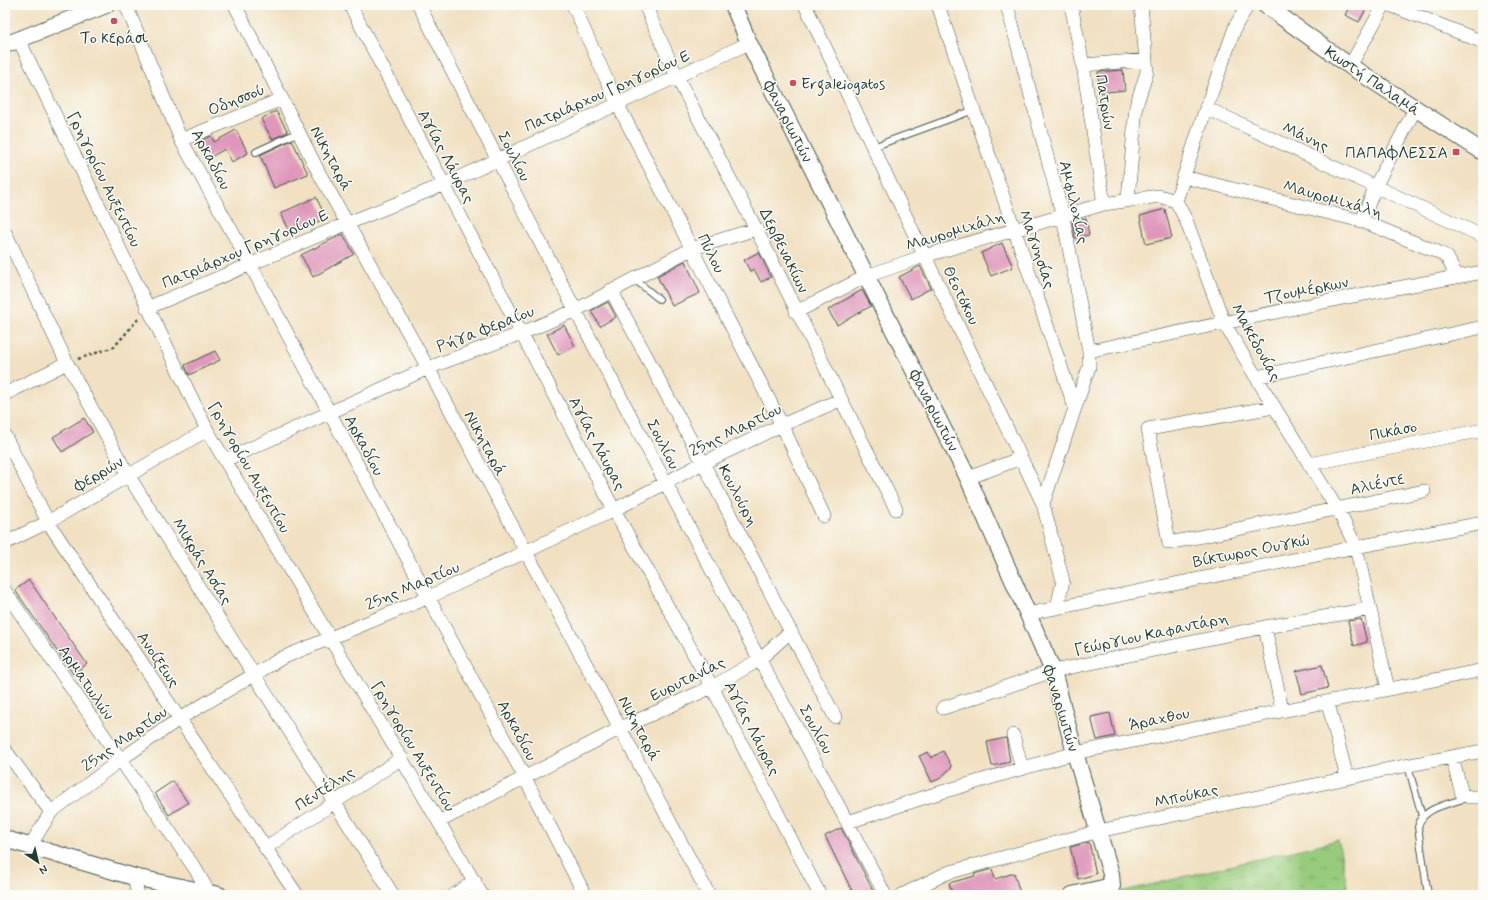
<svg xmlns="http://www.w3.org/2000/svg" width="1488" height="900" font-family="Mynerve,sans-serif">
	<defs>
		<pattern id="grass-tufts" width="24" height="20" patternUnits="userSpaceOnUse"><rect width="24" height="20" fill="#98cc7d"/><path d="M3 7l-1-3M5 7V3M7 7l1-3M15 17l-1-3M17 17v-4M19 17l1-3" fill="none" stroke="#7ba767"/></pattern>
	</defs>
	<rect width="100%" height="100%" fill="#fdfcf7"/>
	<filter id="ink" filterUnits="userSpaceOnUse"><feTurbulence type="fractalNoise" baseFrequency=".025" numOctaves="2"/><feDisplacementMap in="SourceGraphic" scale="8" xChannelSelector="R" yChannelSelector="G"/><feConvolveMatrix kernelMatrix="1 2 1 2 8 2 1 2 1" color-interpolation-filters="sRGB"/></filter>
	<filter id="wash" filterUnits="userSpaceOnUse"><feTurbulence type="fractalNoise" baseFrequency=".012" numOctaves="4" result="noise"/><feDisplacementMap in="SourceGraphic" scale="16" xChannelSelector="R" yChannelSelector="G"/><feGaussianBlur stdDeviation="0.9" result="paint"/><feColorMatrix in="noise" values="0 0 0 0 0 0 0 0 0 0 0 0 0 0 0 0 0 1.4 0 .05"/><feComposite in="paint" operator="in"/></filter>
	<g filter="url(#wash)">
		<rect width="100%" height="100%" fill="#f1e1c2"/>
		<path fill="url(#grass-tufts)" stroke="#5c8458" d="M1338 840 1349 895H1108Z"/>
		<g id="blocks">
			<path fill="#df97bb" d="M1350 5H1368L1359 22 1345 15Z
				M1123 70 1125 90 1099 93 1098 72Z
				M276 111 288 132 272 139 261 119Z
				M236 130 248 153 232 162 225 149 207 159 198 142 211 136 214 142Z
				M292 140 308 174 274 188 260 155Z
				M316 197 326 218 291 234 281 213Z
				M1165 209 1172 238 1146 244 1140 216Z
				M1086 218 1089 235 1075 238 1072 222Z
				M343 234 354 254 313 277 301 255Z
				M1002 243 1013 267 991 276 981 253Z
				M759 252 771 277 761 282 754 269 750 271 744 260Z
				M685 261 700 293 672 306 657 276Z
				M920 266 931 288 911 299 899 277Z
				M862 290 871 306 837 325 828 310Z
				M608 302 616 317 600 326 591 311Z
				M564 325 575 346 558 355 547 334Z
				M215 351 220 360 189 375 185 365Z
				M84 418 93 432 62 452 53 437Z
				M29 580 87 664 73 674 15 590Z
				M1361 619 1367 642 1354 646 1348 621Z
				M1322 665 1328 688 1302 694 1296 671Z
				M1110 713 1115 736 1097 740 1091 717Z
				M1006 738 1010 762 992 766 987 742Z
				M943 751 952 767 939 779 932 782 919 756 928 752 931 758Z
				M173 781 188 803 169 815 155 793Z
				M841 828 850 845 875 895H854L825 836Z
				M1089 842 1096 874 1078 879 1070 847Z
				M992 869 995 879 1014 873 1020 893 1013 895H953L949 883 975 876 974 874Z"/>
		</g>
	</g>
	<g filter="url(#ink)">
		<use href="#blocks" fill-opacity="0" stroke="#3e5649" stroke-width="1"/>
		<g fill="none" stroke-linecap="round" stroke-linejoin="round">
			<defs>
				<path id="service" d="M873 147 974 110
					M256 152 299 132
					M634 279 659 299
					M1408 766 1422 816
					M1428 895 1418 827C1422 807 1450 804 1466 798"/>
				<path id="minor" d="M126 5 181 140 250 264 525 778 585 895
					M235 5 319 173 428 368 709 895
					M350 5 614 510 712 687 820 895
					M419 5C520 205 623 403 728 601 780 699 835 796 885 895
					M573 5 618 105 782 425 824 516
					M645 5 677 77 756 229 896 509
					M805 5 1043 504 1063 581 1057 607
					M938 5 1075 408 1043 504
					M1007 5 1063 217 1089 351V367L1075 408
					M1071 5 1083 65 1104 204
					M1248 5 1236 25 1206 108 1176 201 1186 220 1224 323 1256 377 1340 514 1356 547 1388 689
					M1390 5 1483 42
					M19 40 207 430 482 895
					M1083 65 1146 60
					M1350 66 1384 5
					M1206 108 1480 235
					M181 140 282 99
					M1184 177 1362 221 1440 253 1447 257 1457 277
					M1128 199 1136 106 1147 72 1141 5
					M1362 221 1375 187 1415 109
					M5 232 67 363 128 475 393 895
					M611 290 703 463 835 717
					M147 308 348 223 443 185 749 43
					M796 312 867 276 924 256 1104 204 1159 196 1176 201
					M1089 351 1343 298 1483 272
					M1256 377 1483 327
					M5 394 67 363
					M1274 407 1148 429 1169 543 1424 491
					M5 436 48 522 297 895
					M225 460 428 368 522 333 576 310 691 249 756 229
					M1309 464 1483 430
					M968 478 1021 458
					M5 543 48 522 207 430
					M5 591 196 870 208 891
					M1027 614 1356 547 1483 523
					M1265 627 1282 710
					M1328 703 1347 778
					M943 708 1053 671 1265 627 1370 609
					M1013 735 1022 769
					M5 750 51 812
					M1452 757 1462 794 1469 797H1483
					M440 821 621 728 712 687 759 660 791 631
					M848 822 932 795 1075 753 1483 670
					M30 846 51 812 120 760 179 719 282 658 427 598 614 510 703 463 782 425 840 400
					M265 848 402 758
					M134 877 138 895
					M454 895 475 881
					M902 895 947 873 1099 831 1394 768 1483 751"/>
				<path id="tertiary" d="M733 5 749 43 968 478 1053 671 1075 753 1111 874 1112 886 1072 895
					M1265 5 1350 66 1483 152
					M5 45 106 5
					M5 839 134 877 219 895"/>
			</defs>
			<use href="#service" stroke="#3e5649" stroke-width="8"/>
			<use href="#minor" stroke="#3e5649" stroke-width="14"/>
			<use href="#tertiary" stroke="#3e5649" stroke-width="18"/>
			<path stroke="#3e5649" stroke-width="2.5" stroke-dasharray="3 3" stroke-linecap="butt" d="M78 359 114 347 140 317"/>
			<use href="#service" stroke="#fff" stroke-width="6"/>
			<use href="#minor" stroke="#fff" stroke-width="13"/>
			<use href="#tertiary" stroke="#fff" stroke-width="16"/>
		</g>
	</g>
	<g fill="#d1495b" stroke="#fdfcf7" stroke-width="1.5">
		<circle cx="114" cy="21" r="4"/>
		<circle cx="793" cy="83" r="4"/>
		<rect x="1452" y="148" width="8" height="8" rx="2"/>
	</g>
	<g text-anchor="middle" stroke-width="3" stroke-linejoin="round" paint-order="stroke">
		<g font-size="16" fill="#1f3d34" stroke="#fdfcf7">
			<text x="114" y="43">Το κεράσι</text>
			<text x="801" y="89" text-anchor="start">Ergaleiogatos</text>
			<text x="1448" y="158" text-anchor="end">ΠΑΠΑΦΛΕΣΣΑ</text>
		</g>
		<g font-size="16" fill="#1f3d34" stroke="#fdfcf7">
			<text transform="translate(1373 80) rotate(34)" y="6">Κωστή Παλαμά</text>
			<text transform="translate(607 90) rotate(-24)" y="6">Πατριάρχου Γρηγορίου Ε</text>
			<text transform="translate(236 99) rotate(-22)" y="6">Οδησσού</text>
			<text transform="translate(1106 102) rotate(81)" y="6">Πατρών</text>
			<text transform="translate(789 121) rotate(63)" y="6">Φαναριωτών</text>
			<text transform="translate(1306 136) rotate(25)" y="6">Μάνης</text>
			<text transform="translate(447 156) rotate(62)" y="6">Αγίας Λάυρας</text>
			<text transform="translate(515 156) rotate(63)" y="6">Σουλίου</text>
			<text transform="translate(332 158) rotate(62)" y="6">Νικηταρά</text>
			<text transform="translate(212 159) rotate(62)" y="6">Αρκαδίου</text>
			<text transform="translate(105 179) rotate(64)" y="6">Γρηγορίου Αυξεντίου</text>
			<text transform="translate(1333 198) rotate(16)" y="6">Μαυρομιχάλη</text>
			<text transform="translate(1075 202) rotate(77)" y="6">Αμφιλοχίας</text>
			<text transform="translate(955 230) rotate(-17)" y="6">Μαυρομιχάλη</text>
			<text transform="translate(245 248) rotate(-23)" y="6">Πατριάρχου Γρηγορίου Ε</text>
			<text transform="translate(1038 249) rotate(71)" y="6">Μαγνησίας</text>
			<text transform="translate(785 250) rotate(64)" y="6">Δερβενακίων</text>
			<text transform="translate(712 253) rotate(63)" y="6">Πύλου</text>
			<text transform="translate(1306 289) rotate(-11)" y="6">Τζουμέρκων</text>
			<text transform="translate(962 295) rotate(64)" y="6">Θεοτόκου</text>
			<text transform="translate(485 328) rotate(-21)" y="6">Ρήγα Φεραίου</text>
			<text transform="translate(1257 342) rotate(61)" y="6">Μακεδονίας</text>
			<text transform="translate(935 410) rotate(63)" y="6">Φαναριωτών</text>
			<text transform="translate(735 429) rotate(-26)" y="6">25ης Μαρτίου</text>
			<text transform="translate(1393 430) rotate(-11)" y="6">Πικάσο</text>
			<text transform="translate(486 443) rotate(62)" y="6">Νικηταρά</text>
			<text transform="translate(598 443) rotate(62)" y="6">Αγίας Λάυρας</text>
			<text transform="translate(664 444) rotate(63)" y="6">Σουλίου</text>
			<text transform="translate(365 445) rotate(62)" y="6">Αρκαδίου</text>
			<text transform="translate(250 467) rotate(60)" y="6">Γρηγορίου Αυξεντίου</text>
			<text transform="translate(98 473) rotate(-30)" y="6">Φερρών</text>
			<text transform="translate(1377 483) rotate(-12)" y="6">Αλιέντε</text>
			<text transform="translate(739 495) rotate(62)" y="6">Κουλούρη</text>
			<text transform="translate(1251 550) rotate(-11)" y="6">Βίκτωρος Ουγκώ</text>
			<text transform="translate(203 561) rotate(58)" y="6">Μικράς Ασίας</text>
			<text transform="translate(412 585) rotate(-23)" y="6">25ης Μαρτίου</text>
			<text transform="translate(1151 633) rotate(-12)" y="6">Γεώργιου Καφαντάρη</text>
			<text transform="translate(159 659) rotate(56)" y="6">Ανοίξεως</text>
			<text transform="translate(687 678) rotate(-26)" y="6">Ευρυτανίας</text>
			<text transform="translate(87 682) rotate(56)" y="6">Αρματωλών</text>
			<text transform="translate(1062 708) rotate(73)" y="6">Φαναριωτών</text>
			<text transform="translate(1159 718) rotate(-12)" y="6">Άραχθου</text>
			<text transform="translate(640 728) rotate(62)" y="6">Νικηταρά</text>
			<text transform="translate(753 728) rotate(63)" y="6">Αγίας Λάυρας</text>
			<text transform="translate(817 729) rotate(61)" y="6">Σουλίου</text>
			<text transform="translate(518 730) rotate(62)" y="6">Αρκαδίου</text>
			<text transform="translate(124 738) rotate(-35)" y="6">25ης Μαρτίου</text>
			<text transform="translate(414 746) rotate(59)" y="6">Γρηγορίου Αυξεντίου</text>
			<text transform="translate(324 788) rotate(-33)" y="6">Πεντέλης</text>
			<text transform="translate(1186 795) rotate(-12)" y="6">Μπούκας</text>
		</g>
	</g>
	<rect width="1488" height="900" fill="none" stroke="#fdfcf7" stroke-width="20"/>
	<g transform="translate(38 862) rotate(145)" stroke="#fdfcf7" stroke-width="3" paint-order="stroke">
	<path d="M0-3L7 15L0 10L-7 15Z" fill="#1f3d34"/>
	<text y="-6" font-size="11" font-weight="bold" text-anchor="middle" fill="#1f3d34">N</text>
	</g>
</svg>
